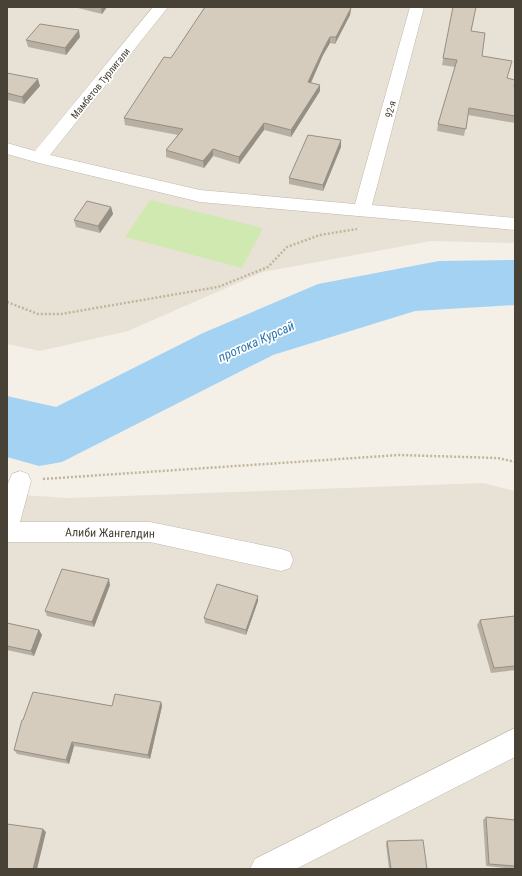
<svg xmlns="http://www.w3.org/2000/svg" width="522" height="876" font-family="'Roboto Condensed',sans-serif">
	<rect width="100%" height="100%" fill="#f4f0e8"/>
	<path fill="#e8e2d6" d="M7 7H515V243L431 241 263 272 128 331 40 351 7 344Z
		M483 483 515 491V869H7V494L68 498Z"/>
	<path fill="#cfe9b0" d="M150 200 263 228 242 268 125 237Z"/>
	<path fill="#a3d2f2" d="M515 260V305L415 311 273 355 62 462 39 466 7 457V396L56 407 203 333 318 284 439 261Z"/>
	<g fill="none" stroke-linecap="round" stroke-linejoin="round">
		<defs>
			<path id="minor" d="M153 7H168L50 155 200 190 355 204 410 7H424L372 205 515 218V230L200 202 39 163 7 154V143L35 151Z
				M20 471 28 474 31 481 20 522H150L281 549 290 552 293 560 290 568 281 571 150 542H7V486L12 474Z
				M515 728V757L296 869H250L255 859Z"/>
		</defs>
		<use href="#minor" stroke="#c0b8aa" stroke-width="1"/>
		<path stroke="#c2b49b" stroke-width="2.5" stroke-dasharray="2 2" stroke-linecap="butt" d="M7 302 38 314H61L218 287 268 267 287 247 320 235 357 229
			M43 479 399 455 498 458 515 462"/>
		<use href="#minor" fill="#fff" fill-rule="evenodd"/>
	</g>
	<path fill="#b8afa3" d="M74 7H107L102 14Z
		M446 7H476L471 31 482 56 507 78 514 87 515 88V123L468 115 464 136 437 131 438 124 455 67 442 65 453 8Z
		M351 8 350 15 335 44 330 43 323 55 311 83 320 85V91L291 137 264 130 239 164 213 156 204 168 166 157V150L178 135 125 125 124 118 171 58Z
		M80 37 66 55 28 47 26 40Z
		M7 73 40 86 24 104 7 100Z
		M341 140V147L323 191 289 184V178Z
		M111 207 113 214 100 233 76 227 74 220Z
		M110 585 94 627 47 616 45 611Z
		M258 596V601L246 635 205 623 204 618Z
		M515 616V670L491 673 477 625 480 620Z
		M7 623 39 630 42 635 34 656 7 650Z
		M161 702 162 706 150 759 74 746 69 764 17 754 14 750 23 720 112 706Z
		M486 817 515 820V869L486 866 483 820Z
		M387 841 427 869H389L386 844Z"/>
	<path fill="#968f84" d="M101 7H107L102 14 101 8Z
		M351 8 350 15 335 44 336 37Z
		M79 30 80 37 66 55 65 48Z
		M330 37V43L323 55 308 89V82L324 48Z
		M38 79 40 86 24 104 22 97Z
		M320 85V91L291 137V130Z
		M264 123V130L239 164V157Z
		M341 140V147L323 191V185Z
		M213 149V156L204 168 203 161Z
		M111 207 113 214 100 233 98 226Z
		M109 579 110 585 94 627 92 622Z
		M258 596V601L246 635V630Z
		M39 630 42 635 34 656 31 651Z
		M161 702 162 706 150 759 148 755Z
		M72 742 74 746 69 764 66 760Z
		M43 829 46 832 37 869H33Z"/>
	<path fill="#d6ccbd" stroke="#968f84" d="M205 7H347L351 8 336 37H330L324 48 308 82 320 85 291 130 264 123 239 157 213 149 203 161 166 150 183 129 124 118 164 57 171 58Z
		M453 7H476L471 31 485 33 482 56 512 61 507 78 515 80 514 87 515 88V116L469 108 466 129 438 124 457 60 443 58Z
		M40 24 79 30 65 48 26 40Z
		M7 73 38 79 22 97 7 93Z
		M308 135 341 140 323 185 289 178Z
		M87 201 111 207 98 226 74 220Z
		M62 569 109 579 92 622 45 611Z
		M217 584 258 596 246 630 204 618Z
		M515 616V666L494 668 480 620Z
		M7 623 39 630 31 651 7 646Z
		M33 692 112 706 115 694 161 702 148 755 72 742 66 760 14 750 22 720H23Z
		M486 817 515 820V866L489 864Z
		M7 824 43 829 33 869H7Z
		M423 840 427 869H391L387 841Z"/>
	<g text-anchor="middle" stroke-width="3.5" stroke-linejoin="round" paint-order="stroke">
		<g font-size="10" fill="#484136" stroke="#fff">
			<text transform="translate(100 83) rotate(-51)" y="4">Мамбетов Турлигали</text>
			<text transform="translate(390 109) rotate(-75)" y="4">92-я</text>
		</g>
		<g font-size="12" fill="#484136" stroke="#fff">
			<text transform="translate(110 533) rotate(1)" y="4">Алиби Жангелдин</text>
		</g>
		<g font-size="13" font-style="italic" fill="#2c77ae" stroke="#fff">
			<text transform="translate(256 341) rotate(-24)" y="5">протока Курсай</text>
		</g>
	</g>
	<rect width="522" height="876" fill="none" stroke="#484136" stroke-width="16"/>
</svg>
